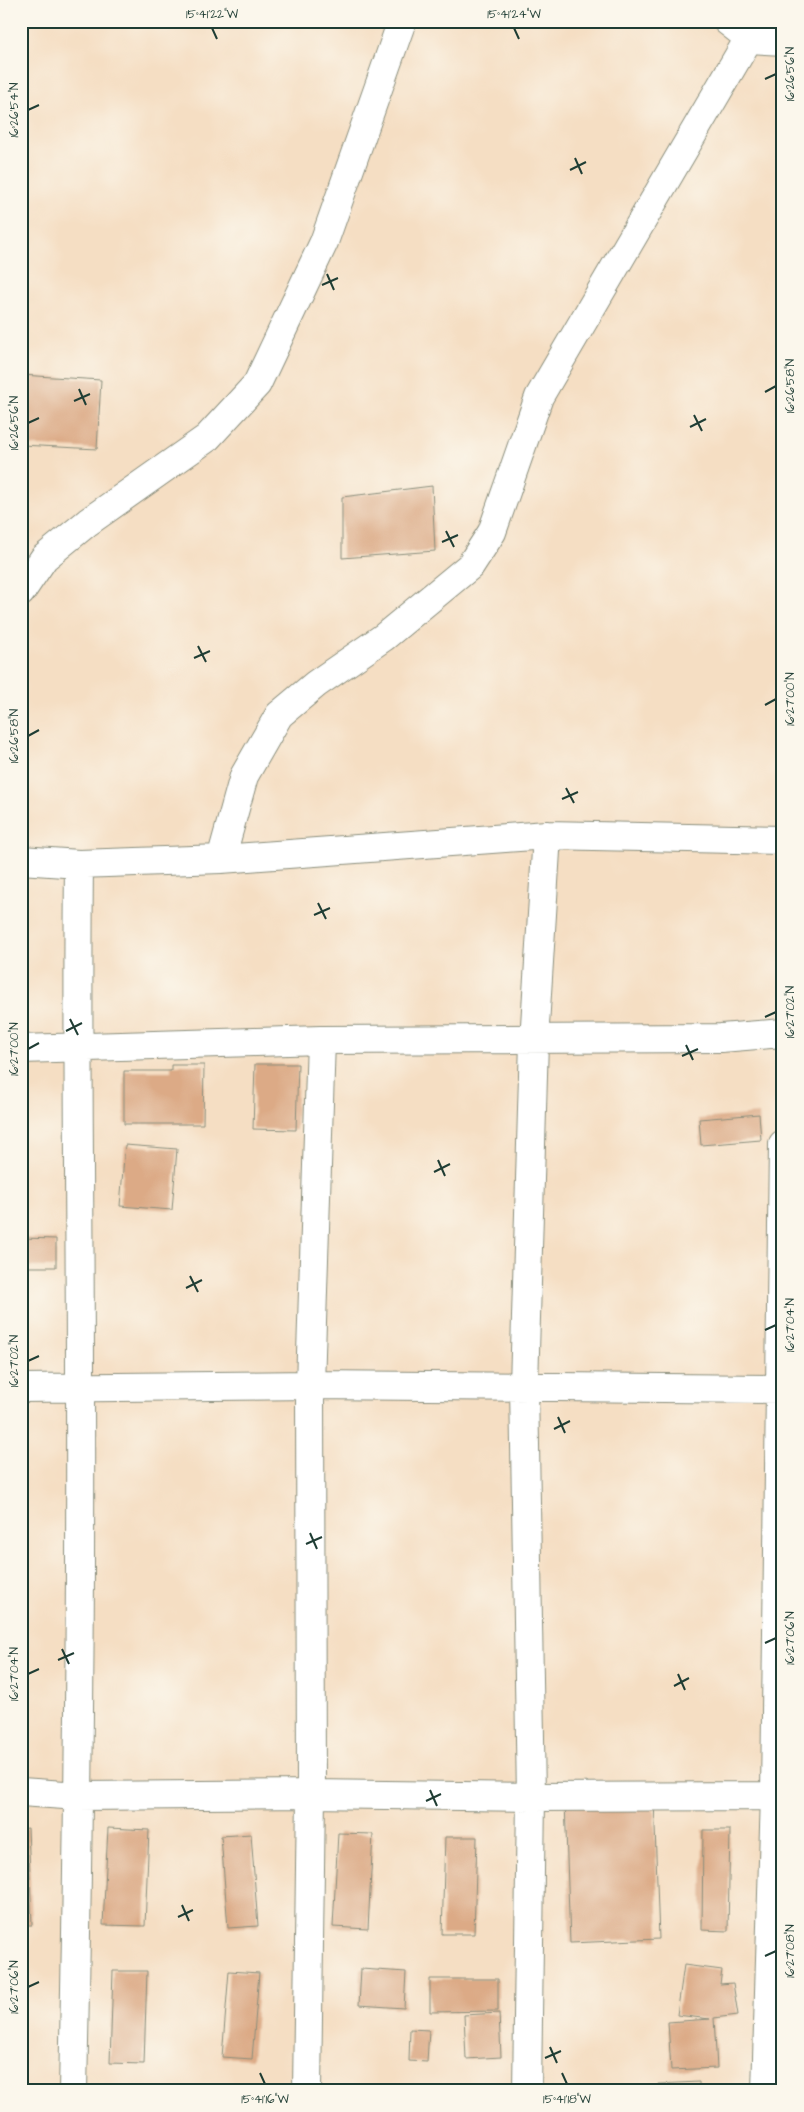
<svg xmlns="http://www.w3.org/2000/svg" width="804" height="2112" font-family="'Architects Daughter',sans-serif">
	<rect width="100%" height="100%" fill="#fbf7ec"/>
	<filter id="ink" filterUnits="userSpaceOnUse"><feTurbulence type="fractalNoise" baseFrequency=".02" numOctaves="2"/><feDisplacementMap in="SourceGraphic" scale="10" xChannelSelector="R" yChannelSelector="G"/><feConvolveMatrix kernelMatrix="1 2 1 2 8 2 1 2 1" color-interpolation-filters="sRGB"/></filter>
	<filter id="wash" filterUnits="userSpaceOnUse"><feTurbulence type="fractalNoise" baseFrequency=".0096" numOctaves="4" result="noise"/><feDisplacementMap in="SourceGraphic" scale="20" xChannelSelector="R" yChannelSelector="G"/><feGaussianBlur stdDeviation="1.12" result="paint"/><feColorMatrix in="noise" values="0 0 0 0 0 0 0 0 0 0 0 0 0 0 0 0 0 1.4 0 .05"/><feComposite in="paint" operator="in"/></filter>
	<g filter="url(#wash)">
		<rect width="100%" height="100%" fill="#f5dec3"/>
		<g id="blocks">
			<path fill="#dcaa86" d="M21 375 101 380 97 449 21 445Z
				M432 486 435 551 342 558V497Z
				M255 1064H298L296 1130 253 1129Z
				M171 1065H204L203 1124H124V1071H171Z
				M759 1114 761 1140 701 1145 699 1119Z
				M125 1145 177 1149 172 1210 120 1206Z
				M21 1238 56 1239V1267H21Z
				M654 1798 659 1939 570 1943 565 1801Z
				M28 1828 32 1925H21V1829Z
				M108 1828 149 1830 145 1926 103 1925Z
				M703 1830H730L728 1931 702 1930Z
				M338 1833 373 1834 368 1929 333 1927Z
				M251 1834 258 1926 228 1928 221 1836Z
				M445 1837H477L474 1934H442Z
				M684 1965 722 1970 720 1984 733 1983 738 2015 714 2018 717 2068 671 2070 668 2022 710 2019 677 2015Z
				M361 1969 406 1972 404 2008 359 2005Z
				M113 1971H147L144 2064 110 2063Z
				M229 1971 259 1973 252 2059 222 2057Z
				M430 1979H498V2011L430 2012Z
				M499 2013 501 2057 466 2059 464 2015Z
				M410 2029 429 2030 427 2062 409 2061Z
				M699 2082V2091H658V2084Z"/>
		</g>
	</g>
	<g filter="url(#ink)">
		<use href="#blocks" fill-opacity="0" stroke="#8a8e7c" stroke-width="1"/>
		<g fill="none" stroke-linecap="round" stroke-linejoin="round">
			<defs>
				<path id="minor" d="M727 21 750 39 783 41
					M21 592 44 558 88 522 207 438 257 384 324 242 402 21
					M221 859 244 776 279 715 316 684 384 637 470 566 492 532 539 397 759 21
					M21 860 79 864 221 859 547 835 783 840
					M21 1049 321 1040 721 1038 783 1033
					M21 1388 310 1385 783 1389
					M21 1792 79 1796 311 1794 531 1797 783 1796
					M73 2091C78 1856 81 1622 80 1388 80 1213 77 1039 79 864
					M307 2091 311 1794 310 1385 321 1040
					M527 2091 531 1797 524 1386 534 1041 547 835
					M766 2091 775 1795 783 1144"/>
			</defs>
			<use href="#minor" stroke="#8a8e7c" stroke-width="30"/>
			<use href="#minor" stroke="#fff" stroke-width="28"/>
		</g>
	</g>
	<path fill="none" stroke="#1f3d34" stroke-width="2" d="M212 28 217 39M514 28 519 39M765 79 776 74M28 110 39 105M575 158 582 174M570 170 586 162M327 274 334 290M322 285 338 278M79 389 86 405M765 392 776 386M74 401 90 394M694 415 702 431M28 423 39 418M690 427 706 419M446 531 454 547M442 542 458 535M198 646 206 662M194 658 210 651M765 705 776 699M28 736 39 730M566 788 574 803M562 799 578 792M318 903 326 919M314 915 330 908M765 1017 776 1012M70 1019 78 1035M66 1031 82 1023M686 1045 693 1060M28 1049 39 1043M682 1056 698 1049M438 1160 445 1176M434 1172 450 1164M190 1276 198 1292M186 1288 202 1280M765 1330 776 1325M28 1361 39 1356M558 1417 565 1433M554 1429 570 1421M310 1533 317 1549M306 1544 322 1537M765 1643 776 1638M62 1649 69 1664M58 1660 74 1653M28 1674 39 1669M678 1674 685 1690M674 1686 689 1678M430 1790 437 1806M426 1801 441 1794M182 1905 189 1921M178 1917 193 1910M765 1956 776 1951M28 1987 39 1982M550 2047 557 2063M545 2058 561 2051M260 2073 265 2084M562 2073 567 2084"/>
	<rect width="804" height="2112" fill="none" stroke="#fbf7ec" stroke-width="55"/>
	<rect x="28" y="28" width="748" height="2056" fill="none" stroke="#1f3d34" stroke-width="2"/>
	<g font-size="12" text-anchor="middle" fill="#1f3d34">
		<text x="212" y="18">15°41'22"W</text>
		<text x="514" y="18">15°41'24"W</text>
		<text transform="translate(790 74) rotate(-90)" y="4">16°26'56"N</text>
		<text transform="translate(14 110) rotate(-90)" y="4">16°26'54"N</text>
		<text transform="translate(790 386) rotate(-90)" y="4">16°26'58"N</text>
		<text transform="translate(14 423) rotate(-90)" y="4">16°26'56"N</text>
		<text transform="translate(790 699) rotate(-90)" y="4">16°27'00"N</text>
		<text transform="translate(14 736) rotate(-90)" y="4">16°26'58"N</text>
		<text transform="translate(790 1012) rotate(-90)" y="4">16°27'02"N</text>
		<text transform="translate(14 1049) rotate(-90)" y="4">16°27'00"N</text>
		<text transform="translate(790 1325) rotate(-90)" y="4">16°27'04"N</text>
		<text transform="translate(14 1361) rotate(-90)" y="4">16°27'02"N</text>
		<text transform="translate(790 1638) rotate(-90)" y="4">16°27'06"N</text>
		<text transform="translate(14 1674) rotate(-90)" y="4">16°27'04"N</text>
		<text transform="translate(790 1951) rotate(-90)" y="4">16°27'08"N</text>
		<text transform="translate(14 1987) rotate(-90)" y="4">16°27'06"N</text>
		<text x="265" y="2103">15°41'16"W</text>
		<text x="567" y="2103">15°41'18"W</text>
	</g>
</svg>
